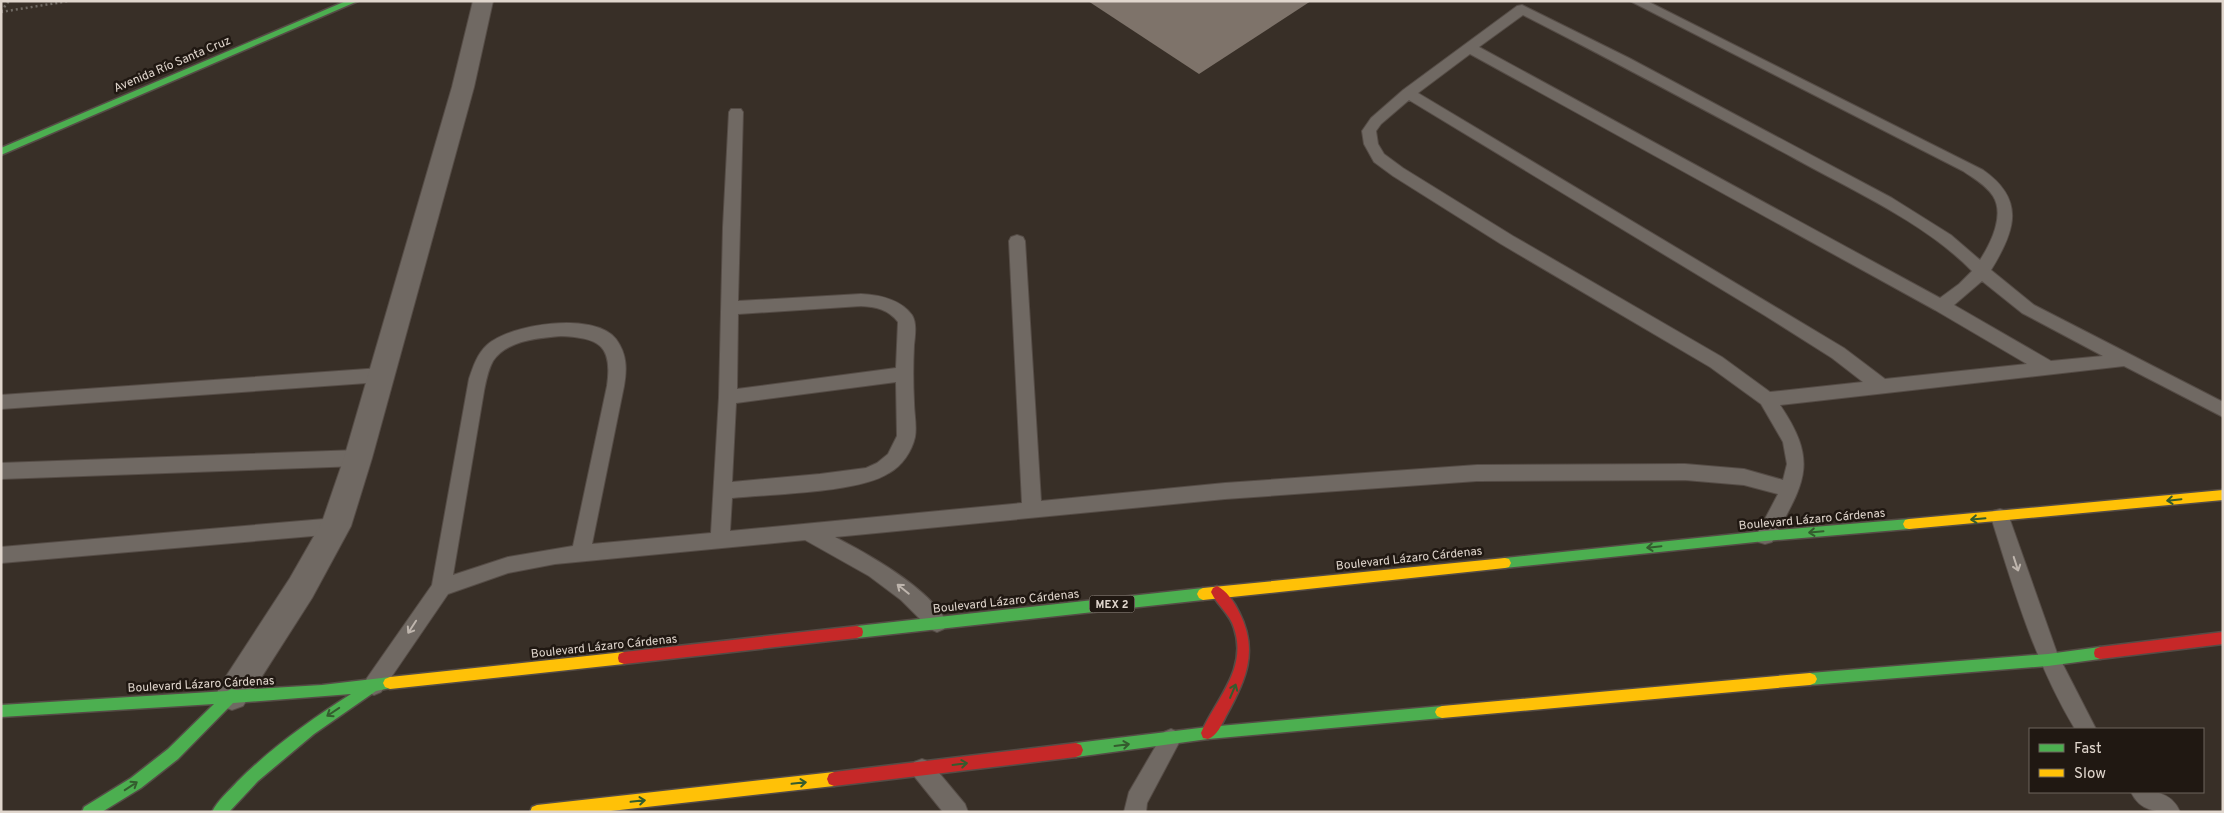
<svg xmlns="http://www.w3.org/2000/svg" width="2224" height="813" font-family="Overpass,sans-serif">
	<rect width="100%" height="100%" fill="#382f27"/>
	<path fill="#7e736a" d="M1088 1H1311L1199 74Z"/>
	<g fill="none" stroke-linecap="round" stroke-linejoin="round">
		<defs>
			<path id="lane" d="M1630 1H1647L1983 170C2026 200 2015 231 1991 270L2034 305 2223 402V417L2124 366 1780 405C1821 465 1802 485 1772 542L1765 544 1758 542 1756 536 1778 494 1744 485 1685 480 1477 481 1225 499 835 537C868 554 931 589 947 623L944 629 937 632 930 629 901 600 869 576 805 540 555 564 508 573 448 594 381 692 374 695 367 692 364 685 367 678 432 585 469 379C473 367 477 354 487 345 510 324 594 311 616 339 627 354 627 369 624 386L592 544 711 533 719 397 723 227 729 112 731 109H741L743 112 738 301 861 294C880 295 900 299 912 315 917 323 915 336 914 345 913 364 913 383 914 402 914 413 917 426 915 437 912 451 902 466 889 473 859 493 770 494 732 498L730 531 1022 503 1009 241 1011 237 1017 235 1023 237 1025 241 1041 501 1225 483 1477 465 1685 464 1744 469 1783 480 1787 464 1783 442 1761 404 1710 367 1501 244 1393 176 1374 162 1364 144 1362 131 1371 118 1403 90 1517 6 1522 5 1629 58 1892 198 1951 235 1980 260C1991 243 2005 215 1993 196 1986 185 1973 178 1963 171ZM1523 15C1614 61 1704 110 1794 158 1853 191 1924 222 1972 271L1959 284 1940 298 1479 47ZM1470 54 1935 310 2027 364 1885 379 1844 348 1418 93ZM1409 100 1764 315 1832 358 1863 382 1770 392 1722 357 1513 236 1403 168 1384 154 1378 144 1376 131 1381 124ZM1982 281 2022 313 2103 356 2051 361 1954 305ZM861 306C876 307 888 309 898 322L896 368 737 389 738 314ZM561 336C599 338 613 345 607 386L573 546 508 557 453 575 484 391C486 381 488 370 493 361 507 340 539 338 561 336ZM896 382 897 436 888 454 877 463 866 468 820 474 732 482 736 403Z
				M381 368 387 370 390 375 387 380 381 382 1 409V395Z
				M358 450 364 453 367 458 364 463 358 466 1 479V463Z
				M2000 509 2007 511 2009 517 2057 653 2096 729H2075C2035 663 2014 590 1991 517L1993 511Z
				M336 518 343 520 345 526 343 532 336 534 1 563V547Z
				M1171 729 1178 732 1181 739 1147 803 1146 812H1124L1129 792 1164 732Z
				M922 759 930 762 965 804 968 812H943L914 776 911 769 914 762Z
				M2131 792C2151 791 2171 790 2180 812 2159 812 2141 813 2131 792Z"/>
			<path id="street" d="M473 1H493L474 87 372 458 351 526 312 598 243 706 232 710 221 706 216 695 221 684 290 578 322 522 344 458 452 87Z"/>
			<path id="fast" d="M346 1H358L1 155V148Z
				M1909 519 1913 520 1915 524 1913 528 1909 529 1765 541 1505 568 1501 567 1499 563 1501 559 1505 558 1765 531Z
				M1203 588 1207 590 1209 594 1207 598 1203 600 857 638 852 636 851 632 852 628 857 626Z
				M2100 647 2105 649 2106 653 2105 657 2100 659 2048 666 1810 685 1805 683 1803 679 1805 675 1810 673 2048 654Z
				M390 677 395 679 397 683 395 687 376 691 314 734 258 781 229 812H212C217 801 229 791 237 782 271 748 310 720 351 694L233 703 178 759 141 788 102 812H82L84 807 131 778 168 749 214 704 1 717V705L227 691 232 689 236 690 322 685Z
				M1442 706 1447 708 1449 712 1447 716 1442 718 1208 739 1076 757 1071 755 1069 750 1071 745 1076 743 1208 727Z"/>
			<path id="slow" d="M2223 490V500L1909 529 1905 528 1903 524 1905 520 1909 519Z
				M1505 558 1509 559 1511 563 1509 567 1505 568 1203 600 1199 598 1197 594 1199 590 1203 588Z
				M624 652 629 654 630 658 629 662 624 664 390 689 385 687 383 683 385 679 390 677Z
				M1810 673 1815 675 1817 679 1815 683 1810 685 1442 718 1437 716 1435 712 1437 708 1442 706Z
				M834 772 839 774 841 779 839 784 834 786 602 812H530L532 807 537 805Z"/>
			<path id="jam" d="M1217 586C1226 590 1235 603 1239 612 1259 651 1246 680 1226 716 1222 724 1217 736 1208 739L1203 738 1201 733C1216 699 1248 669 1234 628 1230 614 1217 605 1211 592L1213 588Z
				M857 626 862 628 863 632 862 636 857 638 624 664 619 662 618 658 619 654 624 652Z
				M2223 632V644L2100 659 2095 657 2094 653 2095 649 2100 647Z
				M1076 743 1081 745 1083 750 1081 755 1076 757 834 786 829 784 827 779 829 774 834 772Z"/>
		</defs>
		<use href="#lane" stroke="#554c46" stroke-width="2"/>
		<use href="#street" stroke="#554c46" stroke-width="2"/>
		<use href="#fast" stroke="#554c46" stroke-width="3"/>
		<use href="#slow" stroke="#554c46" stroke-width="3"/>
		<use href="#jam" stroke="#554c46" stroke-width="3"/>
		<path stroke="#706a63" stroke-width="2.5" stroke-dasharray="2 3" stroke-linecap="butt" d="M1 11 9 1
			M1 12 69 1"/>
		<use href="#lane" fill="#706963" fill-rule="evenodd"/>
		<use href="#street" fill="#706963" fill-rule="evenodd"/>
		<use href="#fast" fill="#4caf50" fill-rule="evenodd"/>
		<use href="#slow" fill="#ffc107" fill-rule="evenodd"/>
		<use href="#jam" fill="#c62828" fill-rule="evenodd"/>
	</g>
	<defs><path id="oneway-shaft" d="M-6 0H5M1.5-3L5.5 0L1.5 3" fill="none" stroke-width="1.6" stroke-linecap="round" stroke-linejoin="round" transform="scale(1.25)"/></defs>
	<g stroke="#345c2e">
		<use href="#oneway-shaft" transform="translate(2174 500) rotate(174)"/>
		<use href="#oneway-shaft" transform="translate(1978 519) rotate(175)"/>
		<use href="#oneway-shaft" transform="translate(1816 532) rotate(175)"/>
		<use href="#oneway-shaft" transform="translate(1654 547) rotate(174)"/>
		<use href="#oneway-shaft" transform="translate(1233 691) rotate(-67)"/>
		<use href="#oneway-shaft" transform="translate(333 712) rotate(146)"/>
		<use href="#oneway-shaft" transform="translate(1122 745) rotate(-7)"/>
		<use href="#oneway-shaft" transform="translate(960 764) rotate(-7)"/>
		<use href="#oneway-shaft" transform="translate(799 783) rotate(-6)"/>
		<use href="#oneway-shaft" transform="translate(131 786) rotate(-33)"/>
		<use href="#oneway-shaft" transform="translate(638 801) rotate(-6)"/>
	</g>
	<g stroke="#beb5ad">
		<use href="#oneway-shaft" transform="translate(2016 564) rotate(72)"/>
		<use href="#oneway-shaft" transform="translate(903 589) rotate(-141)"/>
		<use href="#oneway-shaft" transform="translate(412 627) rotate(123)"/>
	</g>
	<g text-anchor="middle" stroke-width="5" stroke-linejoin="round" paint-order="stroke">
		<rect fill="#201812" stroke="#a69d95" stroke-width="1" x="1089.5" y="595.5" width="45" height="17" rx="4"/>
		<g font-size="11" font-weight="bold" fill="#e0d6cd">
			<text x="1112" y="608">MEX 2</text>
		</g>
		<g font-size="12" fill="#e0d6cd" stroke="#201812">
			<text transform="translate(172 64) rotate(-23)" y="4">Avenida Río Santa Cruz</text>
			<text transform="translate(1812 519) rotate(-5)" y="4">Boulevard Lázaro Cárdenas</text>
			<text transform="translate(1409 558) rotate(-6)" y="4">Boulevard Lázaro Cárdenas</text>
			<text transform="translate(1006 601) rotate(-6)" y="4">Boulevard Lázaro Cárdenas</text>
			<text transform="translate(604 646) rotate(-6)" y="4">Boulevard Lázaro Cárdenas</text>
			<text transform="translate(201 684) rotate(-3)" y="4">Boulevard Lázaro Cárdenas</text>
		</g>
	</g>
	<rect width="2224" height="813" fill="none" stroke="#e0d6cd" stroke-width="5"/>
	<rect x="2029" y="728" width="175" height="65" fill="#201812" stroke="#6d645d"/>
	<rect x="2039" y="744" width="25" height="8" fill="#4caf50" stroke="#6d645d"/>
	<text x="2074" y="753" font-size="15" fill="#e0d6cd">Fast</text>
	<rect x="2039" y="769" width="25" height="8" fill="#ffc107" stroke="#6d645d"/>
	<text x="2074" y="778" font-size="15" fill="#e0d6cd">Slow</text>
</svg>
